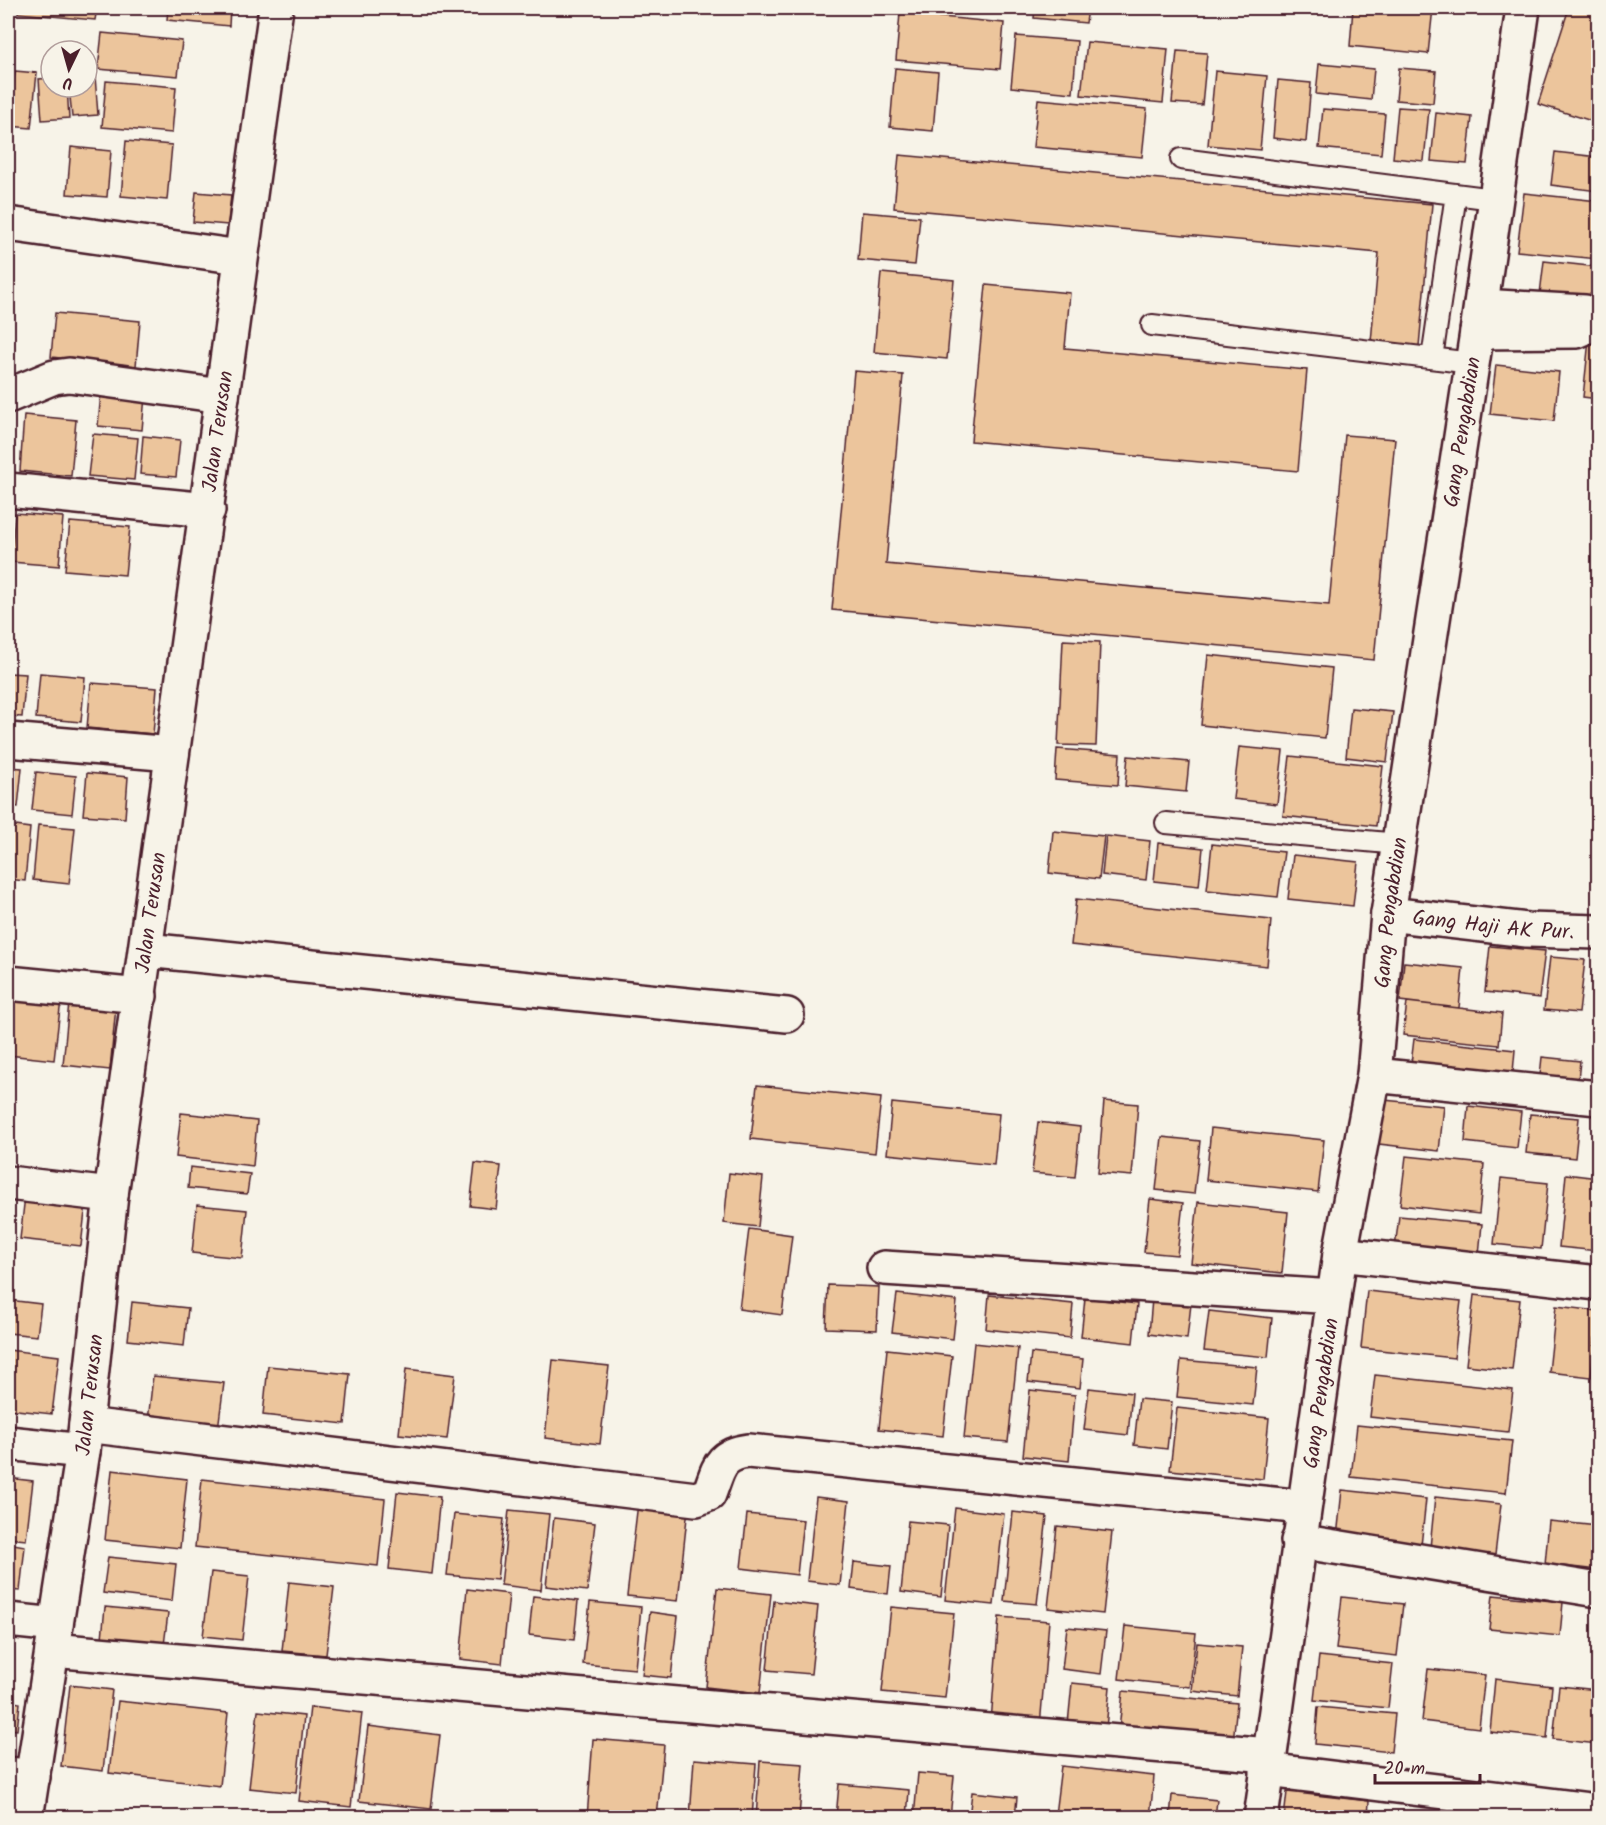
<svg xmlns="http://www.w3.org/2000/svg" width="1606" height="1825" font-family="Kalam,sans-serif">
	<rect width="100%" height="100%" fill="#f7f3e8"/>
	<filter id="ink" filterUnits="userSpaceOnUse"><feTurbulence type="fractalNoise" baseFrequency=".0167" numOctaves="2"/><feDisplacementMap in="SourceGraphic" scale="12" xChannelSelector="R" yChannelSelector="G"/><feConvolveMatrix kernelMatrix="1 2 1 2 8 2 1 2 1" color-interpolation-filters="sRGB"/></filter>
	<g filter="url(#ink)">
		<path fill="#ecc59c" stroke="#4a1f2b" stroke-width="1.5" d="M18 8H97L95 20 18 13Z
			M168 8H230L229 26 167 20Z
			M925 8H961V12Z
			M1035 8H1088L1086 23 1034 18Z
			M1353 8H1433L1428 54 1350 46Z
			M1569 8H1598V123L1538 104Z
			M900 13 1004 23 1000 69 896 60Z
			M102 33 182 41 178 76 98 69Z
			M1016 36 1077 41 1073 93 1011 87Z
			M1087 42 1168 49 1163 103 1081 95Z
			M1177 51 1207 53 1202 105 1172 103Z
			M1319 64 1374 69 1371 100 1316 94Z
			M895 68 938 72 933 131 890 127Z
			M1399 68 1436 71 1433 103 1396 100Z
			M15 71 37 73 31 128 9 126Z
			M1215 71 1267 76 1260 150 1208 145Z
			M95 76 98 115 72 117 69 87H87V77Z
			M51 78V87H67L69 118 42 120 39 79Z
			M1278 80 1311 83 1306 142 1273 138Z
			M106 81 176 87 172 133 102 127Z
			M1038 99 1147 109 1142 157 1033 147Z
			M1398 107 1429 109 1424 161 1393 158Z
			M1323 109 1385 114 1381 154 1319 148Z
			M1436 113 1472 117 1467 164 1431 161Z
			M126 141 172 145 167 200 121 196Z
			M71 147 111 151 107 197 67 194Z
			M1555 152 1598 157V191L1551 185Z
			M899 155 1432 204 1419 346 1371 342 1379 253 894 208Z
			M196 192 231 195 228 225 193 222Z
			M1524 193 1598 201V259L1517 251Z
			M862 212 920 217 915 265 858 260Z
			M1544 261 1598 267V308L1539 302Z
			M881 273 954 280 947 359 874 352Z
			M986 285 1070 293 1065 348 1307 370 1298 471 971 441Z
			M55 313 140 321 136 366 51 357Z
			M1589 340 1598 341V399L1583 397Z
			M1496 365 1559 372 1554 421 1490 414Z
			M854 371 903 375 886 564 1329 605 1345 435 1395 439 1374 660 832 610Z
			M101 392 145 396 142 430 98 426Z
			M24 415 76 420 71 476 20 471Z
			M93 434 138 438 134 480 88 476Z
			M143 436 180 440 176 477 140 474Z
			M15 513 63 517 59 566 11 562Z
			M70 522 130 527 125 575 65 570Z
			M1063 640 1100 642 1096 746 1058 745Z
			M1208 655 1332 668 1325 738 1201 725Z
			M8 673 26 674 22 717 8 716Z
			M40 673 85 677 81 722 36 718Z
			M91 683 157 688 153 734 87 728Z
			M1351 708 1393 712 1387 762 1346 757Z
			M1239 747 1283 751 1277 804 1233 799Z
			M1057 749 1120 754 1118 785 1055 780Z
			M1128 756 1189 762 1186 792 1125 786Z
			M1290 756 1383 766 1376 826 1283 816Z
			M8 767 22 768 18 807 8 806Z
			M36 772 76 776 72 814 32 810Z
			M87 773 128 777 125 818 83 815Z
			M8 825 30 828 25 881 8 879Z
			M38 825 75 828 69 884 33 880Z
			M1053 831 1104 836 1099 879 1049 873Z
			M1106 836 1150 841 1146 880 1102 875Z
			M1158 843 1203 848 1199 886 1154 881Z
			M1212 844 1284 852 1278 897 1207 890Z
			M1293 855 1358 862 1353 906 1288 899Z
			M1076 899 1271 920 1267 966 1071 945Z
			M1490 946 1545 951 1539 998 1485 992Z
			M1596 953H1598V1012L1590 1011Z
			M1550 957 1585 960 1579 1013 1544 1010Z
			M1404 962 1463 968 1459 1008 1400 1001Z
			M13 995 61 1000 54 1060 8 1055Z
			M69 1002 116 1006 110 1070 63 1065Z
			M1407 1002 1502 1013 1499 1045 1403 1035Z
			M1414 1039 1515 1050 1512 1083 1410 1072Z
			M1542 1057 1580 1061 1577 1089 1539 1085Z
			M757 1085 881 1098 875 1153 751 1139Z
			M1384 1100 1444 1106 1439 1151 1379 1144Z
			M1104 1101 1138 1104 1132 1176 1098 1173Z
			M892 1103 999 1114 994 1165 887 1154Z
			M1468 1106 1521 1112 1517 1148 1465 1142Z
			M181 1113 257 1121 253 1166 176 1157Z
			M1530 1114 1579 1118 1575 1158 1526 1153Z
			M1038 1122 1080 1127 1075 1177 1032 1173Z
			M1211 1128 1324 1140 1318 1192 1206 1180Z
			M1162 1137 1200 1141 1194 1194 1156 1190Z
			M1406 1156 1484 1164 1479 1214 1400 1205Z
			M475 1163 501 1166 496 1209 470 1206Z
			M190 1167 250 1174 247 1194 188 1188Z
			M729 1173 763 1177 758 1227 724 1223Z
			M1566 1174 1598 1178V1251L1559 1247Z
			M1501 1178 1548 1183 1541 1249 1494 1244Z
			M25 1196 86 1203 81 1246 20 1239Z
			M1150 1199 1183 1203 1177 1255 1144 1252Z
			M1198 1202 1288 1212 1282 1273 1191 1263Z
			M197 1205 247 1210 242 1258 192 1253Z
			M1399 1216 1482 1224 1478 1265 1394 1256Z
			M749 1229 792 1235 782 1315 739 1309Z
			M828 1285 879 1287 877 1330 826 1328Z
			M1367 1291 1461 1301 1454 1358 1361 1348Z
			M897 1294 957 1301 953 1339 892 1332Z
			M989 1295 1073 1304 1070 1338 986 1329Z
			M1474 1295 1520 1300 1512 1370 1466 1365Z
			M1085 1298 1137 1304 1133 1343 1081 1337Z
			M1152 1299 1191 1304 1187 1339 1149 1334Z
			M8 1300 41 1304 37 1336 8 1333Z
			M132 1302 188 1308 184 1346 128 1340Z
			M1556 1306 1598 1311 1591 1377 1549 1372Z
			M1209 1311 1272 1318 1268 1357 1204 1351Z
			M974 1343 1018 1348 1008 1442 964 1438Z
			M887 1349 952 1356 943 1436 879 1429Z
			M8 1350 59 1356 52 1414 8 1409Z
			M1031 1353 1083 1359 1080 1388 1028 1382Z
			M553 1360 609 1366 600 1444 545 1438Z
			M1181 1360 1257 1367 1253 1405 1177 1397Z
			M268 1366 350 1374 345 1424 263 1415Z
			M406 1369 455 1375 447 1439 399 1434Z
			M1375 1375 1513 1390 1508 1432 1370 1417Z
			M153 1376 224 1383 218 1429 148 1421Z
			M1089 1388 1132 1393 1128 1435 1084 1430Z
			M1030 1390 1075 1395 1069 1461 1023 1456Z
			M1139 1399 1172 1402 1167 1449 1134 1445Z
			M1177 1408 1269 1418 1263 1479 1170 1470Z
			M1357 1425 1512 1441 1506 1493 1351 1477Z
			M112 1470 187 1479 180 1548 105 1540Z
			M8 1478 33 1481 26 1540 8 1538Z
			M202 1479 385 1499 378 1566 195 1547Z
			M1342 1490 1426 1499 1421 1546 1337 1537Z
			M397 1492 440 1497 432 1574 389 1569Z
			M816 1497 849 1501 840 1585 807 1581Z
			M1435 1497 1501 1504 1495 1555 1430 1548Z
			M638 1503 688 1508 678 1601 627 1596Z
			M955 1508 1004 1514 994 1605 945 1600Z
			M509 1510 549 1514 541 1590 501 1585Z
			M1013 1512 1047 1516 1037 1604 1004 1601Z
			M454 1514 504 1519 497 1580 447 1575Z
			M747 1514 803 1520 797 1575 741 1568Z
			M554 1518 595 1523 587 1591 546 1586Z
			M908 1521 948 1525 941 1597 901 1592Z
			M1549 1521 1598 1526V1570L1545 1564Z
			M1057 1526 1112 1532 1103 1614 1048 1608Z
			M8 1543 25 1546 20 1591 8 1590Z
			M108 1557 176 1564 172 1601 103 1593Z
			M854 1562 891 1566 888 1594 851 1589Z
			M211 1572 249 1576 242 1640 203 1636Z
			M289 1582 334 1587 326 1655 282 1651Z
			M717 1588 771 1594 760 1693 706 1687Z
			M467 1589 509 1594 502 1664 460 1659Z
			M1493 1595 1563 1602 1560 1636 1489 1629Z
			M533 1596 578 1601 574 1640 529 1635Z
			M1342 1597 1403 1604 1397 1656 1336 1649Z
			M774 1601 818 1606 811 1674 767 1670Z
			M590 1602 641 1607 635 1669 583 1664Z
			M105 1607 168 1613 164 1645 102 1638Z
			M891 1607 954 1613 945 1698 882 1692Z
			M650 1612 678 1616 671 1678 642 1675Z
			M999 1617 1049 1621 1040 1726 991 1722Z
			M1125 1626 1196 1633 1190 1687 1119 1679Z
			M1067 1627 1106 1631 1101 1674 1062 1669Z
			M1197 1643 1242 1647 1237 1696 1192 1691Z
			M1319 1656 1393 1664 1388 1708 1314 1700Z
			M1428 1669 1485 1675 1479 1728 1422 1721Z
			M1495 1679 1552 1686 1547 1738 1490 1732Z
			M1072 1683 1110 1687 1106 1728 1068 1724Z
			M70 1685 112 1690 103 1771 61 1766Z
			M1559 1686 1598 1690V1744L1553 1739Z
			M1123 1691 1237 1703 1233 1742 1119 1730Z
			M8 1701 20 1703 17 1730 8 1729Z
			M118 1701 228 1713 220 1786 109 1773Z
			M310 1707 362 1713 351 1807 299 1801Z
			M1318 1707 1395 1714 1391 1752 1315 1744Z
			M258 1711 304 1716 296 1793 249 1788Z
			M368 1726 440 1735 431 1809 359 1801Z
			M593 1739 664 1745 657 1818H587Z
			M694 1759 756 1764 752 1818H690Z
			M760 1761 803 1764 799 1818H756Z
			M1061 1766 1154 1776 1150 1818 1055 1815Z
			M918 1773 954 1776 950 1818H914Z
			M839 1784 909 1790 907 1818H836Z
			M972 1792 1017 1797 1015 1818H969Z
			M1287 1792 1369 1801 1368 1818H1284Z
			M1172 1795 1217 1800 1215 1818H1170Z"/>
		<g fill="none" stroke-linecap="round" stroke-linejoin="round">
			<defs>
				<path id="lane" d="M1181 159 1494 199
					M1152 325 1472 363
					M1432 358 1456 194
					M1166 823 1399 844"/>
				<g id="street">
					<path d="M8 224 240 257"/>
					<path d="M1481 306 1585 312"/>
					<path d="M1477 332 1577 331 1586 327 1598 313"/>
					<path d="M8 396 54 377 69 375 222 396"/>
					<path d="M8 490 208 510"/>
					<path d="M8 740 172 754"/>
					<path id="s1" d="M1388 914 1527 930 1598 932"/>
					<path d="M146 950 787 1015"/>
					<path d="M8 983 140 996"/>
					<path d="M1374 1075 1598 1098"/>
					<path d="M8 1183 111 1195"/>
					<path d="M1340 1254 1598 1283"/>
					<path d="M884 1268 1334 1297"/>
					<path d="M86 1425 696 1499 709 1494C719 1469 718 1455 748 1451L1303 1507"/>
					<path d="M8 1443 83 1451"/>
					<path d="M1298 1541 1598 1590"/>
					<path d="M8 1620 56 1625"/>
					<path d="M52 1650 1269 1755"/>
					<path d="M1267 1770 1598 1811"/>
					<path d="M8 1774 33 1777"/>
				</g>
				<g id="secondary">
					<path id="s2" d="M26 1818 83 1451 111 1195 276 8"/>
					<path id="s3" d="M1261 1818 1340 1254 1374 1075 1388 914 1477 332 1523 8"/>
				</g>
			</defs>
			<use href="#lane" stroke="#4a1f2b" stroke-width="24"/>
			<use href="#street" stroke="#4a1f2b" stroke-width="38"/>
			<use href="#secondary" stroke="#4a1f2b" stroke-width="38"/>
			<use href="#lane" stroke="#f7f3e8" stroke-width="20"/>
			<use href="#street" stroke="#f7f3e8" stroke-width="33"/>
			<use href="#secondary" stroke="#f7f3e8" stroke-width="33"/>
		</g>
	</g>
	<g text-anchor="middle" stroke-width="6" stroke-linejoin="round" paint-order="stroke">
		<g font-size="21" fill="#4a1f2b" stroke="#f7f3e8">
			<text dy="7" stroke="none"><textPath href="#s2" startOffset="1400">Jalan Terusan</textPath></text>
			<text dy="7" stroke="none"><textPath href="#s3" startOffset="1401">Gang Pengabdian</textPath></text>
			<text dy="7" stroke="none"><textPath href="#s2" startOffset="914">Jalan Terusan</textPath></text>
			<text dy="7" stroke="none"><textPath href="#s3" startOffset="915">Gang Pengabdian</textPath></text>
			<text dy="7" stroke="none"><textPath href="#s1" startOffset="106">Gang Haji AK Pur.</textPath></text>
			<text dy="7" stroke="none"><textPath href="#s3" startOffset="429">Gang Pengabdian</textPath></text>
			<text dy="7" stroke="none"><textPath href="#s2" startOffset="428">Jalan Terusan</textPath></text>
		</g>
	</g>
	<rect width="1606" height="1825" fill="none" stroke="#f7f3e8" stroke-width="30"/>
	<rect x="15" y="15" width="1576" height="1795" fill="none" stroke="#4a1f2b" stroke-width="2" filter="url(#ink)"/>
	<g transform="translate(69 69) rotate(185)"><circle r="28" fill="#f7f3e8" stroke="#b29e9c" stroke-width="1.5"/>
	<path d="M0-4.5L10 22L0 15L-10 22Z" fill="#4a1f2b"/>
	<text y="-9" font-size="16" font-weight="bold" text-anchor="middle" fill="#4a1f2b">U</text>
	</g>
	<path d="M1375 1774v9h105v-9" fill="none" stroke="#4a1f2b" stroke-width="3"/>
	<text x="1384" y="1774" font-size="18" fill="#4a1f2b" stroke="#f7f3e8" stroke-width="4.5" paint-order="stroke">20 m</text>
</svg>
